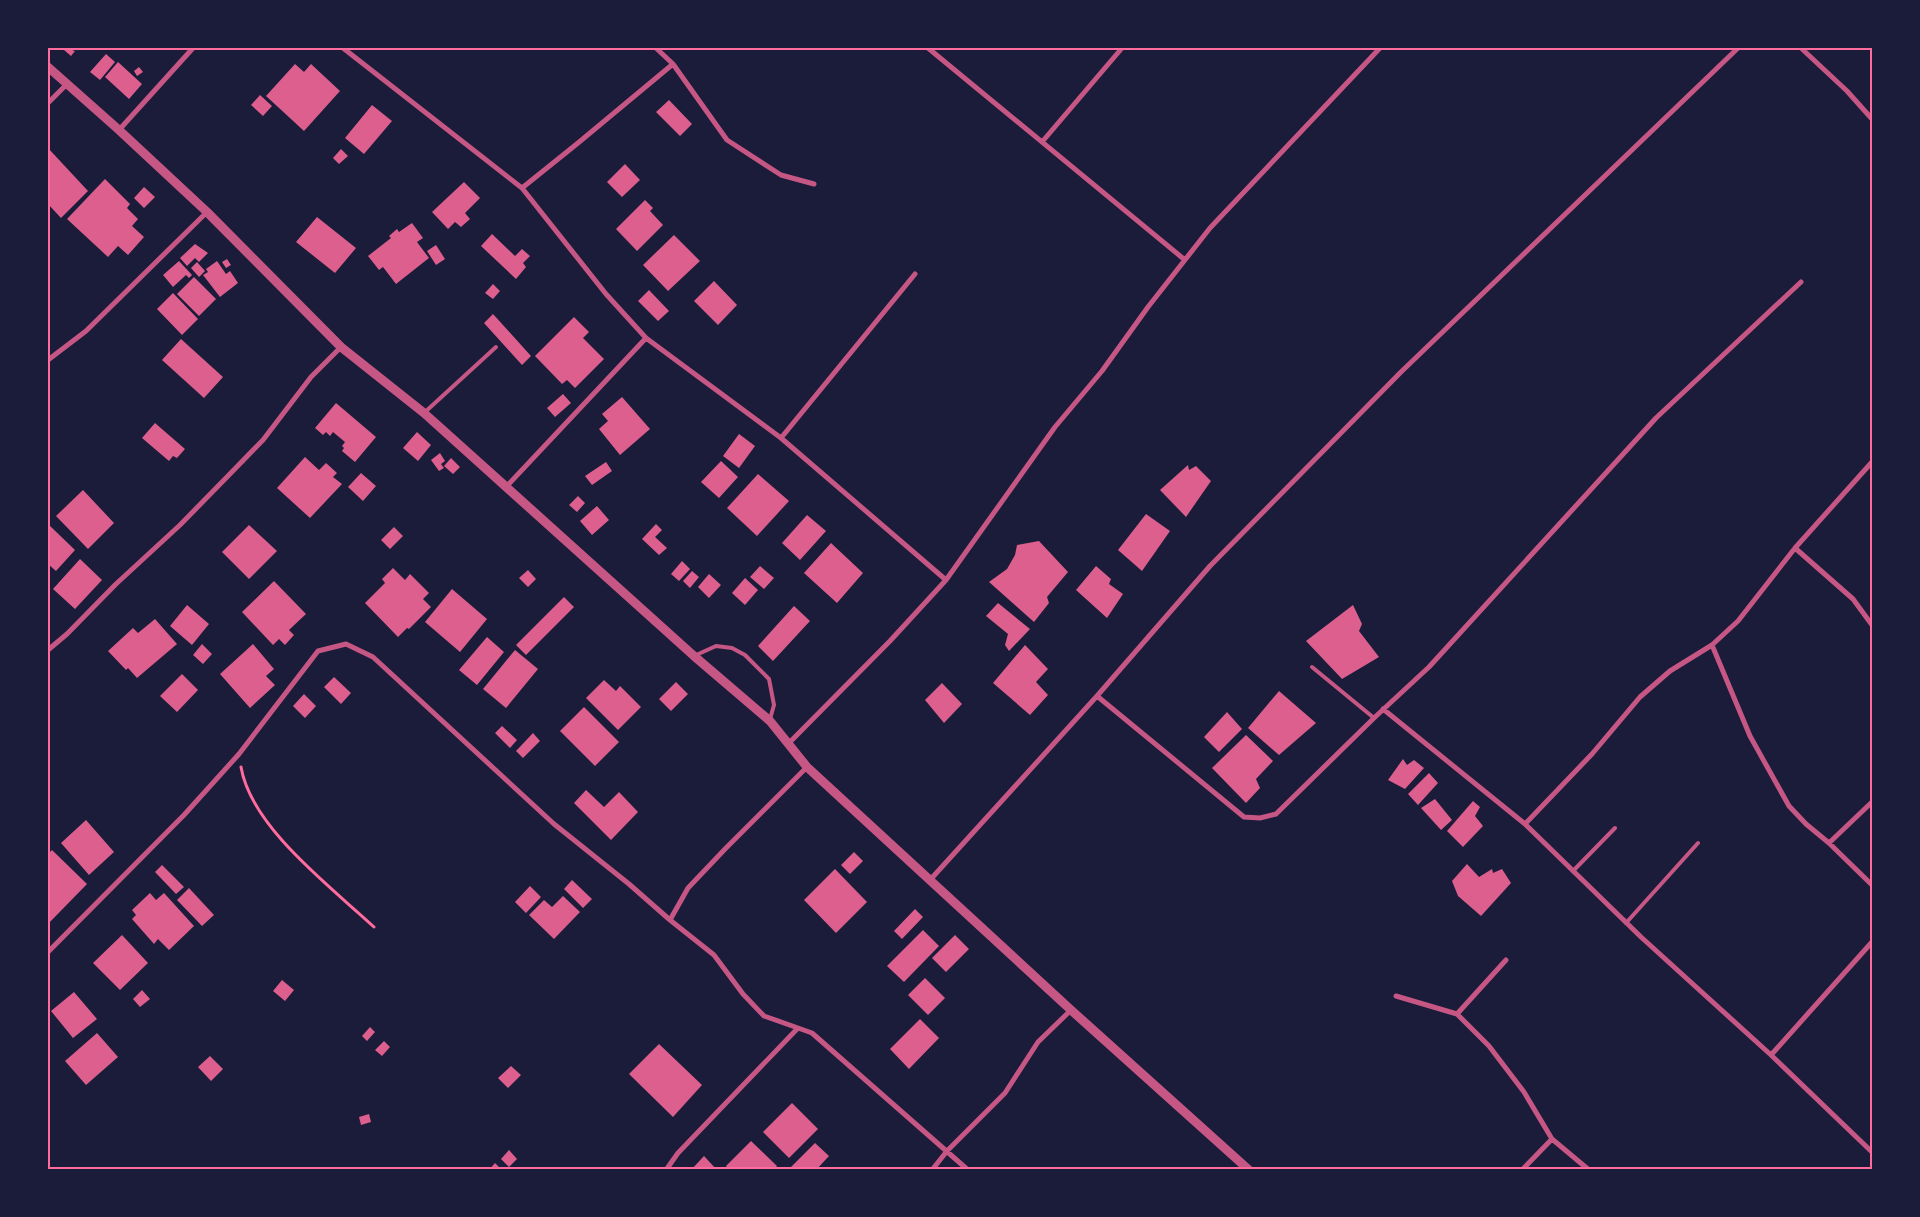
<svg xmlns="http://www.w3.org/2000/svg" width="1920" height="1217" font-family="Jost,sans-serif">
	<rect width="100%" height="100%" fill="#1b1b3a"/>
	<path fill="#dd5f8e" d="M66 48 75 51 71 56 64 50Z
		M106 54 115 62 100 80 90 72Z
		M118 62 142 84 129 99 105 77Z
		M295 64 304 72 311 64 340 91 304 131 266 96Z
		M139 67 143 72 137 76 134 71Z
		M260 95 272 106 263 116 251 105Z
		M669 100 692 124 680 136 656 112Z
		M372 105 392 121 364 154 345 138Z
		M48 148 88 191 61 218 48 204Z
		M341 149 348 156 339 164 333 158Z
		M625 164 640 180 622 197 607 182Z
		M105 179 130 204 127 208 138 219 132 226 144 237 128 255 118 246 108 257 67 219Z
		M464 182 480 198 465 213 470 219 461 227 455 222 448 229 432 212Z
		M144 187 155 197 144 208 134 198Z
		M645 200 653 208 650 211 663 225 637 251 616 229Z
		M317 217 356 248 335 273 296 242Z
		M412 223 423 238 417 242 429 258 396 284 383 267 379 270 368 256 391 238 389 236 397 229 399 232Z
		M492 234 515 256 522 249 530 256 523 263 526 267 516 279 481 246Z
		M674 235 700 261 668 291 643 265Z
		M195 244 208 253 199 262 195 258 187 266 180 258Z
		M436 245 445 259 436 265 427 251Z
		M227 259 231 265 226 268 222 262Z
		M179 261 192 275 189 278 186 275 173 287 163 275Z
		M217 261 226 274 230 271 238 283 220 297 203 275 208 272 206 269Z
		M197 262 205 271 199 277 191 268Z
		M194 277 216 299 199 316 177 294Z
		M714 281 737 305 718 325 694 301Z
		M493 284 500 291 493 299 485 293Z
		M649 290 669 311 658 321 638 301Z
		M173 293 198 319 182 335 157 309Z
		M493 314 531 356 522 365 484 323Z
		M574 317 589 332 583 338 604 359 575 388 567 380 562 384 535 356Z
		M181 339 223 377 204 398 162 360Z
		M563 394 571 403 555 417 547 408Z
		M622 397 650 429 620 455 599 429 608 421 602 414Z
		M336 403 376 437 355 462 342 451 344 448 342 446 345 442 333 432 330 436 326 432 323 435 315 428Z
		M155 423 185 449 177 458 173 456 169 461 142 438Z
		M417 432 431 445 418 461 403 448Z
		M739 434 755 446 739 468 723 456Z
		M440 453 445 461 441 464 444 468 439 471 431 460Z
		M305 457 319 470 326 463 337 473 333 477 342 484 310 518 277 488Z
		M451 458 460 467 453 474 444 466Z
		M721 461 738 477 719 498 701 482Z
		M606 462 612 471 592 485 585 476Z
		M1188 465 1189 470 1196 466 1211 481 1186 517 1160 490Z
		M361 473 376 486 363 501 348 487Z
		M758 474 789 501 757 536 727 508Z
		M83 490 114 523 88 549 56 516Z
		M578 496 585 503 577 512 569 505Z
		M597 506 609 520 592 535 580 521Z
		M1146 514 1170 531 1142 571 1118 550Z
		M807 515 826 531 800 560 782 543Z
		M48 524 75 550 56 571 48 564Z
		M656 524 662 530 655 537 667 548 659 555 642 539Z
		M249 525 277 551 249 579 222 552Z
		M394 527 403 536 390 549 381 540Z
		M1039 541 1068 572 1047 597 1049 603 1034 622 989 582 1007 569 1015 555 1017 545Z
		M831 543 863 573 837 603 804 573Z
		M80 559 102 580 75 609 53 589Z
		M682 561 690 569 679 581 671 574Z
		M760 566 774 578 764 589 750 577Z
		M1096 566 1111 579 1109 584 1123 594 1107 618 1076 590Z
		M393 568 405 580 410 574 429 593 423 599 431 607 409 629 407 628 398 637 365 603 385 583 382 579Z
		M528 570 536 579 528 587 519 578Z
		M692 571 699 577 690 588 683 581Z
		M709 574 721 585 709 598 698 587Z
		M745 578 758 590 745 605 732 593Z
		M274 581 306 614 289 630 294 635 285 645 279 639 273 645 242 612Z
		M452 589 487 619 460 652 425 622Z
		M564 597 574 607 526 655 516 645Z
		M998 603 1030 629 1009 651 1005 645 1008 634 986 616Z
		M187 605 209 624 192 645 170 626Z
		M1353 605 1362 624 1359 631 1379 657 1342 679 1306 641Z
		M794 606 810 621 773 661 758 646Z
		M155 619 177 644 137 678 128 668 126 670 108 651 133 628 138 633Z
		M487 637 504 652 477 685 459 670Z
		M202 644 212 654 203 664 193 655Z
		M253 644 274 669 266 676 275 685 250 708 220 674Z
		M1025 645 1048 669 1036 682 1048 695 1030 715 993 683Z
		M515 650 538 669 506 708 483 689Z
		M182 674 198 690 177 712 160 696Z
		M334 677 351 693 341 704 324 687Z
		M604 680 616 691 620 686 641 707 618 730 586 698Z
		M676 682 688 694 671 711 659 699Z
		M942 683 962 704 944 723 925 700Z
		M1279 691 1316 723 1279 755 1248 728Z
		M304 694 316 706 305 718 293 706Z
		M584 707 619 742 595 766 560 731Z
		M1227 712 1242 729 1219 752 1204 737Z
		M502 726 517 740 510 748 495 733Z
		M533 733 540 741 523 758 516 751Z
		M1246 735 1273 761 1256 779 1260 788 1246 803 1212 768Z
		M1403 759 1407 765 1414 760 1424 768 1405 789 1388 780Z
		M1429 773 1438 783 1418 805 1408 794Z
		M586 790 604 807 619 792 638 812 611 840 574 803Z
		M1435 799 1452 820 1441 830 1421 808Z
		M1473 801 1480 807 1475 816 1483 826 1463 847 1447 831Z
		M86 820 114 852 89 875 61 843Z
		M52 850 87 884 48 924V854Z
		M854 852 863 861 850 874 841 865Z
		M1467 864 1479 877 1492 869 1493 873 1502 869 1511 883 1481 916 1458 896 1452 881Z
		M162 865 184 887 176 894 155 872Z
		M835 869 867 902 836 933 804 900Z
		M572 880 592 899 583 908 564 889Z
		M530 886 541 897 526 913 515 902Z
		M189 888 214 915 202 926 177 900Z
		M150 893 156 900 164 893 194 926 169 950 158 939 154 944 132 919 136 915 132 910Z
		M563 896 580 912 554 939 529 915 544 900 552 907Z
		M915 909 923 917 902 939 894 931Z
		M923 930 939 946 904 982 887 966Z
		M122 935 148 963 120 990 93 963Z
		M955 935 969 949 946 972 932 958Z
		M925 978 945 998 928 1015 908 995Z
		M282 980 294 990 285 1001 273 991Z
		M142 990 150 999 140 1007 133 999Z
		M74 992 97 1019 73 1038 51 1011Z
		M920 1019 939 1038 909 1069 890 1049Z
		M370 1027 375 1032 367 1041 362 1036Z
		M97 1033 118 1057 86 1085 65 1061Z
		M384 1041 390 1047 382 1056 375 1050Z
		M659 1044 702 1085 673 1117 629 1074Z
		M210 1056 223 1069 211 1081 198 1067Z
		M511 1066 521 1075 508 1088 498 1078Z
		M792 1103 818 1129 789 1158 763 1132Z
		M369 1114 371 1122 361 1125 359 1117Z
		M751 1141 777 1166 774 1170H729L726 1166Z
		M815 1143 829 1156 816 1170H794L791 1167Z
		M509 1150 517 1159 509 1167 501 1159Z
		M704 1156 717 1170H691Z
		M495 1163 502 1170H489Z"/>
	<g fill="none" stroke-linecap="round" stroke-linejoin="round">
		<path stroke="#ff6b9d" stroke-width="3" d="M241 767C251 827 331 887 374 927"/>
		<path stroke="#c65784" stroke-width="4" d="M424 413 496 347
			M694 656 716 646 732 648 745 655 769 679 774 705 770 719
			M1312 667 1374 718
			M1573 871 1615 828
			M1626 923 1698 843"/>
		<path stroke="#c65784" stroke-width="5" d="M343 48 522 188
			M656 48 673 64 727 140 781 175 814 184
			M928 48 1185 260
			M1801 48 1847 91 1872 119
			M48 103 66 85
			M119 130 193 48
			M1042 142 1122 48
			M646 338 781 438 946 580
			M48 360 86 331 207 212
			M781 438 915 274
			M506 487 646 338 606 294 522 188 578 143 673 64
			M1795 548 1853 599 1872 625
			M1712 645 1750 736 1789 806 1806 824 1829 843 1872 802
			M48 650 67 634 116 584 180 525 225 479 263 440 311 377 341 347
			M1097 696 1244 817 1260 818 1276 814 1374 718 1429 667 1656 418 1801 282
			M1383 709 1525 824 1641 937 1771 1055 1872 1152
			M789 743 890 641 946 580 1055 427 1102 371 1148 307 1210 228 1380 48
			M1525 824 1592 754 1640 697 1670 671 1712 645 1738 621 1795 548 1872 462
			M1829 843 1872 885
			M930 880 1097 696 1210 566 1401 372 1738 48
			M48 952 184 815 239 754 318 651 346 644 373 657 554 824 629 884 670 920
			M1396 996 1457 1014 1489 1046 1524 1092 1552 1139 1589 1170
			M1457 1014 1506 960
			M798 1028 812 1033 968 1170
			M1771 1055 1872 942
			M666 1170 678 1153 798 1028 764 1016 743 994 714 955 670 920 688 888 726 848 807 767
			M932 1170 947 1151 1005 1093 1038 1042 1071 1010
			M1522 1170 1552 1139"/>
		<path stroke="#c65784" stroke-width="9" d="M48 67 119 130 207 212 341 347 424 413 694 656 770 721 807 767 1071 1010 1249 1170"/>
	</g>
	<rect width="1920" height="1217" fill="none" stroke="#1b1b3a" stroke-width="98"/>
	<rect x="49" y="49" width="1822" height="1119" fill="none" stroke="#ff6b9d" stroke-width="2"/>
</svg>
